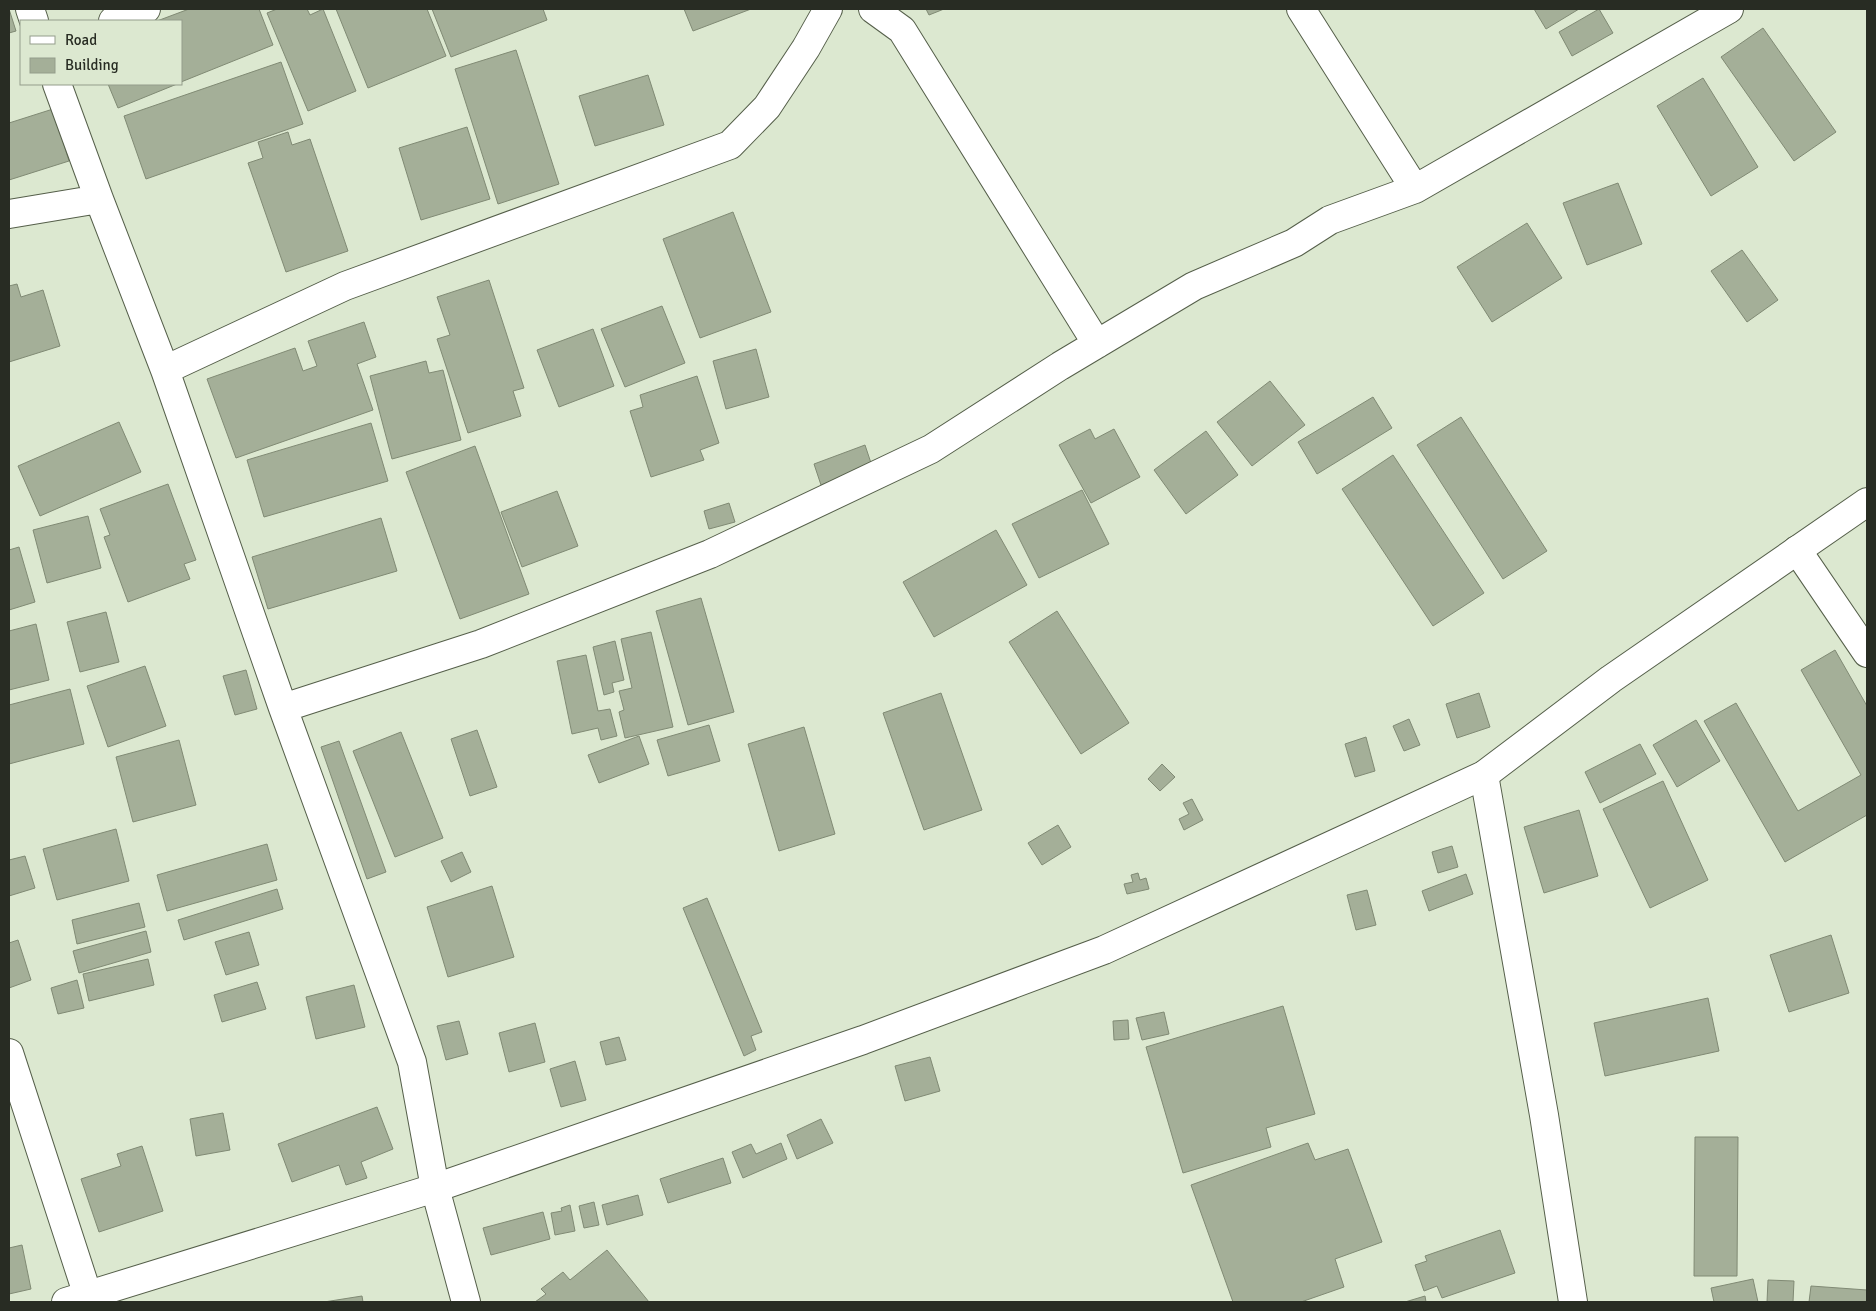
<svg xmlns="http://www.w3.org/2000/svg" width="1876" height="1311" font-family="Signika,sans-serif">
	<rect width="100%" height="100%" fill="#dce8d0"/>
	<path fill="#a4af98" stroke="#808a74" d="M9 9 16 31 9 33Z
		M189 9H259L273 45 181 82V21H157Z
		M277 9H307L310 15 323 9 356 91 308 111 267 13Z
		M336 9H427L446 56 368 88Z
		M432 9H543L547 20 451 57Z
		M684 9H751L693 31Z
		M926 9H944L929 15Z
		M1534 9H1579L1546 29Z
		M1599 9 1613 33 1572 56 1559 32Z
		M1763 28 1836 132 1794 161 1721 57Z
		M516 50 559 184 498 204 455 69Z
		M281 62 303 124 146 179 124 116Z
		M648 75 664 125 595 146 579 96Z
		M1703 78 1758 167 1711 196 1657 106Z
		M108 84H177L118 108Z
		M53 109 69 161 9 180V123Z
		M467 127 490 199 421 220 399 148Z
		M288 132 292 145 310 139 348 251 286 272 248 163 263 158 258 142Z
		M1618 183 1642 244 1587 265 1563 203Z
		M733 212 771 312 700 338 663 239Z
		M1527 223 1562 278 1492 322 1457 267Z
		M1742 250 1778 300 1747 322 1711 271Z
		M489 280 524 388 513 391 521 416 468 433 437 339 450 335 437 297Z
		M17 284 21 297 43 290 60 346 9 362V286Z
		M662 306 685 363 625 387 601 329Z
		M364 322 376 357 357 364 373 410 236 458 207 379 295 348 303 371 317 366 308 341Z
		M593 329 614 386 559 407 537 350Z
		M756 349 769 397 726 409 713 361Z
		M426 361 429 373 443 370 461 440 392 459 370 376Z
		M697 376 719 443 700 450 704 460 651 477 630 411 643 407 640 395Z
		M1270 381 1305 425 1252 466 1217 422Z
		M1373 397 1392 428 1317 474 1298 442Z
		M1461 417 1547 551 1503 579 1417 445Z
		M119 422 141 472 40 516 18 466Z
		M371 423 388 481 264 517 247 460Z
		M1090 429 1095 439 1114 429 1140 477 1091 503 1059 445Z
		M1206 431 1238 475 1186 514 1154 470Z
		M865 445 872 466 821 485 814 464Z
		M475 446 529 594 460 619 406 472Z
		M1393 455 1484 593 1433 626 1342 489Z
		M168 484 196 560 184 564 190 579 128 602 104 537 110 535 100 509Z
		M1082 490 1109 544 1039 578 1012 524Z
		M557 491 578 546 522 567 501 512Z
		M729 503 735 522 709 529 704 511Z
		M88 516 101 568 47 583 33 530Z
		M381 518 397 571 268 609 252 557Z
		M996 530 1027 585 934 637 903 582Z
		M19 547 35 602 9 610V550Z
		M701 598 734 712 688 725 656 611Z
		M1057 611 1129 723 1081 754 1009 642Z
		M106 612 119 662 80 672 67 622Z
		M36 624 49 680 9 690V631Z
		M651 632 673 727 625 738 619 712 624 710 619 691 632 688 621 639Z
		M615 641 624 680 612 683 614 692 604 695 593 647Z
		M1835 650 1867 706V815L1785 862 1704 721 1736 703 1798 811 1861 775 1801 670Z
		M586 655 598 711 610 709 617 736 601 740 598 728 572 734 557 661Z
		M145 666 166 726 108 747 87 686Z
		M246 670 257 709 235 715 223 676Z
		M70 689 84 744 9 764V705Z
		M941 693 982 810 924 830 883 713Z
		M1479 693 1490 727 1457 738 1446 704Z
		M1409 719 1420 745 1404 751 1393 726Z
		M1696 720 1720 761 1677 787 1653 745Z
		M709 725 720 761 668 776 657 740Z
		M804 727 835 834 779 851 748 744Z
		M477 730 497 787 470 796 451 739Z
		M401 732 443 838 395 857 353 751Z
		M639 736 649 764 599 783 588 755Z
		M1366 737 1375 771 1355 777 1345 744Z
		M179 740 196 805 133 822 116 757Z
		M339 741 386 872 367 879 321 747Z
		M1640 744 1656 774 1600 803 1585 772Z
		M1162 764 1175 777 1160 791 1148 779Z
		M1663 781 1708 880 1650 908 1603 809Z
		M1192 799 1203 820 1184 830 1179 819 1189 814 1183 803Z
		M1579 810 1598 876 1544 893 1524 827Z
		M1058 825 1071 847 1042 865 1028 843Z
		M116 829 129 881 57 900 43 849Z
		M267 844 277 880 167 911 157 875Z
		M1452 846 1458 867 1438 873 1432 852Z
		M462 852 471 872 451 882 441 861Z
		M25 856 35 888 9 896V860Z
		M1138 873 1140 880 1146 878 1149 889 1127 894 1124 884 1133 882 1131 875Z
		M1466 874 1473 894 1429 911 1422 891Z
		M492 886 514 957 448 977 427 907Z
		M277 889 283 909 184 940 178 920Z
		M1367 890 1376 925 1356 930 1347 895Z
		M707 898 762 1032 751 1036 756 1050 744 1056 683 908Z
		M139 903 145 927 77 944 72 920Z
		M146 931 151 952 79 973 73 951Z
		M249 932 259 965 226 975 215 942Z
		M1831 935 1849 993 1789 1012 1770 955Z
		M18 940 31 980 9 988V943Z
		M148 959 154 985 89 1001 83 974Z
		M77 980 84 1008 58 1014 51 988Z
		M257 982 266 1009 222 1022 214 995Z
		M354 985 365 1027 316 1039 306 997Z
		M1708 998 1719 1051 1605 1076 1594 1023Z
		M1283 1006 1315 1114 1266 1128 1271 1147 1183 1173 1146 1047Z
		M1164 1012 1169 1034 1142 1040 1136 1018Z
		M1128 1020 1129 1039 1114 1040 1113 1021Z
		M459 1021 468 1054 446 1060 437 1026Z
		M535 1023 545 1062 509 1072 499 1033Z
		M619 1037 626 1060 606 1065 600 1042Z
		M930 1057 940 1091 905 1101 895 1066Z
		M575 1061 586 1100 561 1107 550 1069Z
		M377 1107 393 1149 361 1162 367 1178 346 1185 339 1165 292 1182 278 1144Z
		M223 1113 230 1150 196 1156 190 1119Z
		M821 1119 833 1143 797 1159 787 1135Z
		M1695 1137H1738L1737 1276H1694Z
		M781 1143 787 1159 743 1178 732 1152 751 1144 756 1154Z
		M1308 1143 1315 1160 1348 1149 1382 1242 1335 1259 1344 1287 1301 1302H1233L1191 1185Z
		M142 1146 163 1211 99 1232 81 1179 121 1166 117 1154Z
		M723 1158 731 1183 668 1203 660 1179Z
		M638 1195 643 1215 607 1225 602 1205Z
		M594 1202 599 1225 584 1228 579 1206Z
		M570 1205 575 1231 555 1235 551 1213 562 1211 561 1208Z
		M543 1212 550 1239 491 1255 483 1228Z
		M1500 1230 1515 1273 1442 1298 1437 1286 1424 1291 1415 1265 1427 1261 1425 1256Z
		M22 1245 31 1289 9 1294V1248Z
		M607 1250 649 1302H535L546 1294 541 1289 563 1272 570 1280Z
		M1753 1279 1758 1302H1714L1711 1288Z
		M1768 1280 1794 1281 1793 1302H1767Z
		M1811 1286 1867 1290V1302H1809Z
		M362 1296 363 1302H324Z
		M1425 1296 1426 1302H1405Z"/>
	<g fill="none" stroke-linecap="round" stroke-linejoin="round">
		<defs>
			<path id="minor" d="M30 9 34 21
				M873 9 902 30 1097 344
				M1301 9 1415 189
				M113 21 146 9
				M57 84 99 199 165 370 283 708 412 1062 435 1188 466 1302
				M9 214 99 199
				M165 370 345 286 730 145 767 107 806 48 828 9
				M1797 550 1867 653
				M283 708 481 644 710 554 931 449 1060 366 1194 286 1294 243 1330 220 1415 189 1729 9
				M1484 775 1544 1115 1573 1302
				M9 1053 88 1296"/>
			<path id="tertiary" d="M66 1302 435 1188 863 1040 1104 950 1484 775 1611 679 1867 502"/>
		</defs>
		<use href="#minor" stroke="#555f4a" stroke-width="30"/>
		<use href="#tertiary" stroke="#555f4a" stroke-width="30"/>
		<use href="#minor" stroke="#fff" stroke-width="28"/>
		<use href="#tertiary" stroke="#fff" stroke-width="28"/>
	</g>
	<rect width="1876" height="1311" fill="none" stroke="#282c23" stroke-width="20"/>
	<rect x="20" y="20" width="162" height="65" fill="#dce8d0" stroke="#949d8b"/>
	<rect x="30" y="36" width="25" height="8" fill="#ffffff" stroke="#949d8b"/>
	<text x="65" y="45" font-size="15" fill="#282c23">Road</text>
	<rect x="30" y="58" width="25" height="15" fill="#a4af98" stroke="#949d8b"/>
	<text x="65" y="70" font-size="15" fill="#282c23">Building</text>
</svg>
